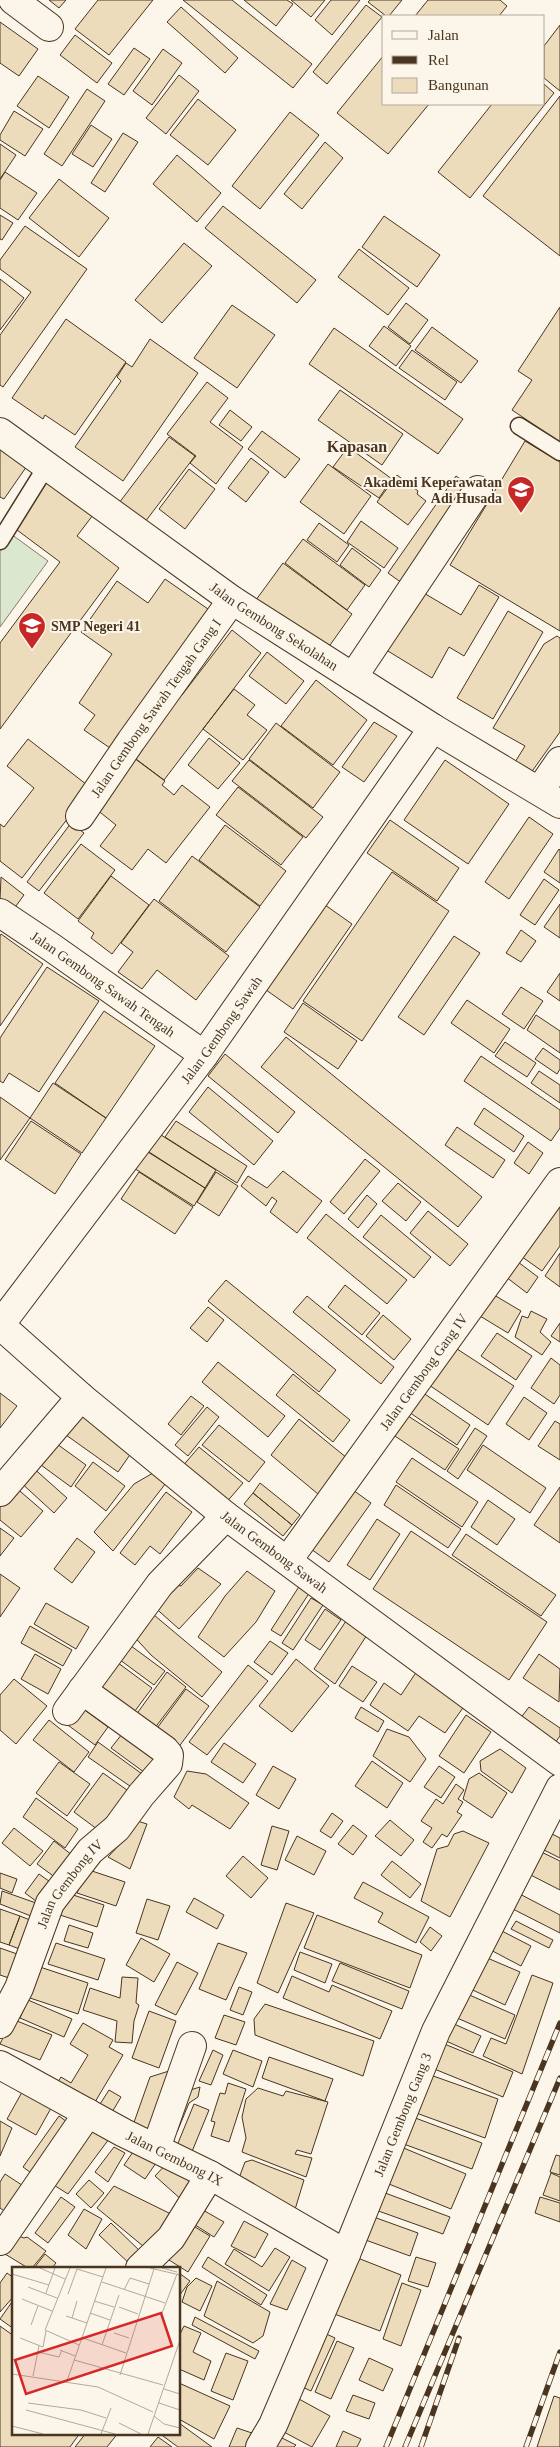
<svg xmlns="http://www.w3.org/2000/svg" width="560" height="2447" font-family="Georgia,serif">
	<rect width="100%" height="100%" fill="#fbf6e9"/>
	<path fill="#dce7d0" stroke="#887966" d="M0 526 48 561 0 627Z"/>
	<path fill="#ecdcbc" stroke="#4a3520" d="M49 0H66L59 8Z
		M98 0H153L109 55 75 29Z
		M183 0H232L312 64 293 88Z
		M244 0H287L293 4 276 26Z
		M291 0H325L311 17Z
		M331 0H360L332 35 315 20Z
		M370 0H402L389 16H386L368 2Z
		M428 0H500L507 6 499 16H415Z
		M366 5 382 17 327 84 313 72Z
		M181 7 238 58 225 73 167 22Z
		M0 22 38 49 19 76 0 63Z
		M560 25V91L544 78V46Z
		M75 35 112 63 97 83 60 55Z
		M134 48 150 59 124 95 108 84Z
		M163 49 182 63 152 105 133 91Z
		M384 55V104H429L388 154 337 113Z
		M179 75 199 91 166 134 146 118Z
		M38 76 69 97 49 128 17 106Z
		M544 84 554 93 470 198 438 172 492 104H544Z
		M87 89 105 101 62 166 44 154Z
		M560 96V256L483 196Z
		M198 99 236 130 208 165 170 135Z
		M14 111 43 129 25 156 0 140V135Z
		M290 112 319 135 260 209 232 186Z
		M91 125 112 139 93 167 72 154Z
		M123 133 138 142 105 192 91 183Z
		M325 142 343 158 302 209 284 194Z
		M0 144 16 155 0 179Z
		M177 155 221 193 197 222 153 184Z
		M5 172 37 193 18 220 0 208V180Z
		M59 179 109 218 79 257 29 218Z
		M223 206 316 280 297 303 205 228Z
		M0 215 13 223 2 240 0 239Z
		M384 216 440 255 417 287 362 247Z
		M25 226 87 269 3 387 0 385V335L31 292 0 269V260Z
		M184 243 212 266 162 323 135 300Z
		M359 249 409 288 388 315 338 277Z
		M0 279 24 298 0 330Z
		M406 303 428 320 410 344 388 327Z
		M232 305 275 335 237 388 194 358Z
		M560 307V442L512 410 532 380 518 371Z
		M66 319 126 362 75 435 45 415 43 419 12 398Z
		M384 326 411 346 396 366 369 346Z
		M432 327 478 361 461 383 415 350Z
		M334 328 463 419 438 454 309 364Z
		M150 339 198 373 123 481 75 447 121 381 117 377 126 363 132 367Z
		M412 350 457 382 445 400 399 368Z
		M207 382 228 398 210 422 243 447 216 484 190 463 196 456 167 434Z
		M340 390 403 434 382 465 318 420Z
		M230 410 252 427 241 441 219 425Z
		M262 431 300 459 285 478 248 449Z
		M169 437 195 456 145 522 119 503Z
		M525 441 560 462V631L450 565Z
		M0 443 29 463 4 499 0 497Z
		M348 447 392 479 379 498 333 467Z
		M251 458 269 472 246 502 228 488Z
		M328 464 371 496 344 534 300 502Z
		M189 469 215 489 185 529 159 509Z
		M397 475 418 491 417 494 426 501 408 525 377 502Z
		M456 476 470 486 402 583 388 573Z
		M47 481 93 515 77 536 119 568 0 729V643L60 562 13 527Z
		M361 521 398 548 384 568 347 542Z
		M319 523 349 545 337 562 307 540Z
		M303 539 365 585 347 610 285 563Z
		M352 548 381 570 369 587 340 565Z
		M283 563 352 614 323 655 253 604Z
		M165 579 208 609 110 748 84 730 95 715 79 703 112 654 81 632 117 581 148 603Z
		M479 585 499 597 464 656 449 647 432 678 383 648 417 589 461 615Z
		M508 611 543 632 493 719 457 698Z
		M232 630 261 653 164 780 128 753 152 734 168 713 163 709 177 691 182 695Z
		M557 636 560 638V732L528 777 512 767 525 746 493 728 544 644Z
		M267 652 304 681 286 704 249 676Z
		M316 680 367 720 333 765 281 726Z
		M234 689 255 705 247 715 267 730 243 760 203 729Z
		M374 722 397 736 364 782 342 767Z
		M276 723 340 772 313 808 249 759Z
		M209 738 240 763 218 789 188 765Z
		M28 739 91 788 22 878 0 861V824L4 827 34 788 7 766Z
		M134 758 165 781 162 785 174 795 182 785 210 807 166 863 148 849 132 870 100 846 116 825 96 809Z
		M249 760 323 817 306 838 232 781Z
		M445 760 509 804 468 864 404 820Z
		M238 787 303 837 281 865 216 815Z
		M529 817 553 834 509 899 485 882Z
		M390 820 459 868 437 901 367 853Z
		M71 823 84 833 39 891 27 882Z
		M225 825 286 871 260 906 199 860Z
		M81 844 115 870 78 919 44 893Z
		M559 849 560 850V883L544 872Z
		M192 856 260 907 226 952 159 901Z
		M392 872 449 911 362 1041 303 1001Z
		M111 876 149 905 112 954 91 938 94 933 78 921Z
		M1 877 24 895 13 910 0 900Z
		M544 879 559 890 535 925 520 915Z
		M154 899 229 956 196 1000 157 970 142 989 118 972 133 952 121 943Z
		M318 900 352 924 293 1009 259 985Z
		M560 904V938L544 927Z
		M521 930 536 941 521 962 506 953Z
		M1 934 43 964 0 1026V936Z
		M454 936 480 953 424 1035 398 1017Z
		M47 967 99 1001 39 1092 9 1073 3 1083 0 1081V1038Z
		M560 973V1001L547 992Z
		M521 987 543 1001 524 1029 502 1014Z
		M467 1000 510 1029 494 1053 451 1023Z
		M303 1003 357 1041 338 1069 284 1032Z
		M104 1011 155 1046 106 1118 55 1083Z
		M536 1015 560 1031V1053L527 1030Z
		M286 1037 482 1197 458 1227 261 1067Z
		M505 1042 536 1063 527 1077 495 1056Z
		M543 1048 560 1060V1069L557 1074 535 1059Z
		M225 1054 295 1112 278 1133 208 1076Z
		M481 1056 560 1110V1128L551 1141 464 1081Z
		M539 1071 560 1085V1103L531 1083Z
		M53 1083 106 1118 82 1153 30 1118Z
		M208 1087 273 1141 254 1165 189 1112Z
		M0 1097 30 1118 0 1160Z
		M484 1108 524 1136 514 1152 474 1124Z
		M31 1121 81 1154 55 1194 5 1160Z
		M176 1121 247 1166 237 1183 165 1137Z
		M457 1127 505 1160 493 1178 445 1145Z
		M158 1133 216 1170 205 1188 146 1150Z
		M528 1142 543 1153 529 1174 514 1163Z
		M140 1147 205 1188 194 1206 129 1165Z
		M365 1159 380 1171 344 1214 330 1202Z
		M283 1171 322 1201 297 1233 270 1212 277 1201 272 1197 266 1206 241 1186 248 1176 267 1188Z
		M139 1172 193 1207 175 1234 121 1199Z
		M216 1172 238 1186 219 1216 197 1202Z
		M398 1183 421 1202 406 1221 382 1201Z
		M367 1195 377 1204 358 1228 348 1219Z
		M560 1196V1246L542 1271 518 1254Z
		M428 1211 468 1244 450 1266 410 1233Z
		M326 1214 407 1280 387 1304 307 1238Z
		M381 1215 431 1257 414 1278 363 1237Z
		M560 1253V1287L545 1276Z
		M518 1262 538 1277 527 1293 506 1277Z
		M226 1280 336 1370 319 1392 208 1301Z
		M345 1285 380 1313 362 1335 328 1307Z
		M494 1295 521 1311 508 1333 480 1316Z
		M307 1296 394 1367 381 1384 293 1312Z
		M208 1307 224 1320 207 1342 190 1328Z
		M531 1311 547 1319 540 1332 551 1342 542 1355 515 1337 522 1316 528 1318Z
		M383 1315 411 1339 394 1360 366 1336Z
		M560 1323V1342L551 1336Z
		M497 1333 532 1356 516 1380 481 1356Z
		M454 1347 514 1386 488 1425 429 1385Z
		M551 1358 560 1365V1395L554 1404 531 1388Z
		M218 1362 285 1416 268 1437 202 1382Z
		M293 1374 350 1420 333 1442 276 1395Z
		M419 1390 470 1425 457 1445 406 1410Z
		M0 1393 17 1406 0 1428Z
		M191 1396 204 1406 181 1435 168 1424Z
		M524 1397 547 1413 529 1440 506 1424Z
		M207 1407 219 1417 188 1456 175 1445Z
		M83 1409 136 1446 118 1472 66 1435Z
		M405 1414 459 1449 445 1470 392 1434Z
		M299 1419 347 1458 318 1494 271 1455Z
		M555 1421 560 1424V1460L538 1446Z
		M219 1425 265 1462 249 1482 202 1445Z
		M475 1428 487 1436 458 1479 447 1471Z
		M57 1444 86 1465 71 1487 41 1465Z
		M483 1445 546 1488 530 1513 467 1470Z
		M199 1447 243 1483 225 1504 181 1468Z
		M412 1458 478 1502 462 1527 396 1482Z
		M93 1462 125 1486 106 1511 75 1486Z
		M31 1466 67 1498 54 1513 18 1480Z
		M153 1473 166 1483 113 1551 94 1532 134 1484Z
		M260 1483 300 1515 292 1525 253 1493Z
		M396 1485 461 1529 448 1548 384 1505Z
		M14 1486 43 1511 21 1537 0 1520V1503Z
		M560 1487V1543L534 1525Z
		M353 1490 371 1503 329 1562 311 1549Z
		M166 1492 192 1512 160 1554 150 1546 135 1565 120 1553Z
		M253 1493 292 1525 283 1536 244 1504Z
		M488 1500 515 1519 497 1545 471 1527Z
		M377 1519 400 1534 370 1580 347 1565Z
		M0 1528 14 1538 0 1556Z
		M411 1531 547 1622 509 1680 373 1589Z
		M466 1534 556 1595 541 1616 452 1555Z
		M77 1538 95 1552 72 1583 54 1569Z
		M198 1568 221 1584 179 1629 151 1604 168 1583 181 1586Z
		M247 1571 275 1591 256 1622 224 1657 198 1637 225 1596Z
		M0 1574 20 1588 0 1617Z
		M300 1585 310 1592 281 1636 271 1630Z
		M311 1598 323 1605 293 1650 282 1643Z
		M46 1603 89 1627 76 1649 34 1624Z
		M325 1609 341 1620 320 1650 305 1640Z
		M148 1610 222 1672 202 1697 151 1655 130 1632Z
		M346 1621 367 1635 335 1684 314 1669Z
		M30 1626 72 1650 63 1666 21 1643Z
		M123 1640 165 1671 154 1685 112 1654Z
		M270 1641 288 1653 272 1675 254 1662Z
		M35 1654 61 1669 48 1694 21 1679Z
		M539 1654 560 1669 559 1702 523 1678Z
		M110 1657 152 1688 132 1715 91 1684Z
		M296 1659 329 1686 292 1732 259 1706Z
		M248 1665 268 1681 207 1755 189 1742Z
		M352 1666 377 1682 363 1702 339 1686Z
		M417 1671 465 1705 445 1733 419 1716 408 1731 370 1705 384 1683 401 1695Z
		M167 1672 186 1687 151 1733 133 1719Z
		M14 1679 47 1706 16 1744 0 1730V1695Z
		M186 1689 209 1706 175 1752 152 1735Z
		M78 1705 108 1727 95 1745 65 1723Z
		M361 1707 384 1721 378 1732 355 1718Z
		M529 1707 560 1728V1736L555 1743 520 1719Z
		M466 1715 491 1732 464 1773 439 1756Z
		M49 1720 89 1752 74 1772 33 1740Z
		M126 1729 167 1759 152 1778 111 1748Z
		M387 1729 409 1737 426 1759 410 1782 373 1756Z
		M98 1742 149 1779 137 1791 88 1757Z
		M224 1743 256 1764 243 1783 211 1762Z
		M500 1749 526 1768 512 1793 481 1771 480 1761Z
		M372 1761 403 1783 387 1808 355 1786Z
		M59 1762 90 1784 67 1816 36 1793Z
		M273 1766 296 1779 279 1809 256 1795Z
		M439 1766 455 1777 441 1798 424 1787Z
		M187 1771 206 1774 249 1803 230 1829 192 1805 189 1809 174 1797Z
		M103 1773 134 1795 105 1835 74 1812Z
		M479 1773 507 1793 492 1818 463 1799 469 1779Z
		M456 1784 464 1790 458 1799 463 1802 457 1812 462 1815 447 1837 442 1834 432 1848 423 1842 432 1828 421 1821 436 1799 443 1804Z
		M36 1798 78 1829 65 1848 23 1817Z
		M332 1813 343 1821 331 1838 320 1831Z
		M131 1819 147 1824 130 1869 108 1857 121 1843 116 1835Z
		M390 1820 414 1840 401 1856 375 1836Z
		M353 1825 367 1836 353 1855 338 1844Z
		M272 1826 289 1831 277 1870 261 1865Z
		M14 1828 43 1851 30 1866 2 1843Z
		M544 1830 560 1838V1858L536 1846Z
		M463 1831 489 1843 450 1917 421 1901 437 1849 448 1846 454 1834Z
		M297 1836 326 1851 314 1875 285 1860Z
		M54 1841 72 1855 56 1878 37 1864Z
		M533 1848 560 1861V1890L521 1870Z
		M243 1856 268 1878 251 1898 226 1876Z
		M392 1861 421 1884 410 1898 381 1875Z
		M86 1869 125 1882 116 1906 77 1893Z
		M0 1873 17 1879 12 1893 0 1888Z
		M39 1874 53 1884 40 1904 25 1893Z
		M363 1882 429 1917 416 1943 378 1922 383 1913 354 1898Z
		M2 1891 36 1903 31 1916 0 1904Z
		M514 1891 560 1915V1933L507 1906Z
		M67 1893 104 1905 97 1927 60 1915Z
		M194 1898 224 1915 217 1929 186 1912Z
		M147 1899 170 1906 158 1940 136 1933Z
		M286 1903 314 1913 278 1993 257 1983Z
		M0 1909 20 1916 9 1945 0 1942Z
		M317 1915 422 1955 410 1988 304 1948Z
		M20 1916 35 1922 25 1951 9 1945Z
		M516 1921 553 1940 549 1948 511 1929Z
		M69 1925 93 1933 88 1948 64 1941Z
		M430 1927 442 1936 431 1951 420 1942Z
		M494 1927 531 1946 521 1966 485 1947Z
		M141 1938 170 1954 154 1982 126 1965Z
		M56 1943 105 1959 98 1980 48 1964Z
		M218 1943 247 1953 226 2000 199 1989Z
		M0 1948 20 1955 12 1979 0 1975Z
		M300 1952 332 1964 325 1983 294 1970Z
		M478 1954 520 1972 505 2005 464 1986Z
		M177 1962 198 1973 176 2015 155 2005Z
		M340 1963 409 1991 402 2009 332 1981Z
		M37 1966 88 1983 78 2014 27 1997Z
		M532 1975 553 1983 522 2074 483 2056 491 2038 506 2044Z
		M292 1976 329 1992 332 1985 392 2011 380 2039 283 1998Z
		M122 1977 138 1978 136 2003 139 2005 134 2021 132 2043 115 2042 117 2021 83 2010 90 1988 120 1998Z
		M239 1987 252 1992 243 2015 230 2010Z
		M458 1990 515 2015 505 2039 448 2014Z
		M28 2000 72 2019 64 2037 20 2018Z
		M265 2004 374 2041 363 2076 255 2035 254 2019Z
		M149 2011 176 2021 159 2068 132 2058Z
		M224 2015 245 2022 236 2045 215 2038Z
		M12 2019 52 2035 40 2060 0 2044Z
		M445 2020 481 2036 473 2053 437 2037Z
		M83 2023 113 2040 109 2047 123 2055 92 2107 56 2085 61 2077 71 2083 88 2055 70 2044Z
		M437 2041 513 2072 503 2097 427 2066Z
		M213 2050 223 2055 211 2085 199 2081Z
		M233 2050 262 2061 253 2087 223 2074Z
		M269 2057 333 2079 325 2101 262 2078Z
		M169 2071 155 2137 132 2128 150 2077Z
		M422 2072 498 2099 485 2138 408 2110Z
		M228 2083 246 2089 229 2142 211 2136 215 2122 211 2121 220 2093 225 2094Z
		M26 2085 55 2101 36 2135 7 2119Z
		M200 2087 198 2097 189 2103 177 2132 166 2128 177 2094Z
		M258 2088 283 2096 286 2091 328 2102 311 2154 297 2150 295 2154 312 2158 306 2177 242 2152 246 2138 242 2117 246 2099Z
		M109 2090 121 2097 108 2119 95 2112Z
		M194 2104 209 2110 191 2154 176 2148Z
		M59 2116 74 2127 38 2178 23 2167Z
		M410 2116 482 2143 472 2169 401 2143Z
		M0 2121 12 2128 0 2156Z
		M89 2125 109 2139 68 2194 49 2182Z
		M394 2144 466 2174 451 2209 379 2180Z
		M114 2147 125 2153 108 2182 95 2172Z
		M135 2149 156 2163 145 2179 124 2165Z
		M556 2155 560 2156V2175L550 2172Z
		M170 2160 198 2185 183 2201 155 2176Z
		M252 2160 304 2180 293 2216 239 2178 245 2162Z
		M551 2173 560 2177V2201L543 2195Z
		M5 2174 28 2189 10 2215 0 2208V2182Z
		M89 2180 104 2193 91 2208 76 2194Z
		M114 2186 173 2215 149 2251 97 2208Z
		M377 2190 450 2217 443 2234 370 2208Z
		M61 2197 75 2207 48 2243 35 2233Z
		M540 2197 560 2203V2222L535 2213Z
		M84 2209 102 2219 86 2249 68 2235Z
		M201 2209 224 2222 214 2237 192 2223Z
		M368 2215 418 2233 410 2256 360 2238Z
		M244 2221 268 2234 255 2258 231 2246Z
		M111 2223 143 2254 132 2266 99 2235Z
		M190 2224 210 2236 188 2272 169 2260Z
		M8 2232 24 2238 27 2237 46 2251 32 2268H28L0 2251Z
		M275 2248 290 2257 269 2291 225 2264 234 2249 262 2267Z
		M45 2254 56 2263 52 2268H34Z
		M350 2255 401 2275 380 2331 329 2312Z
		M208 2257 267 2295 261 2305 202 2267Z
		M416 2257 436 2263 428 2287 408 2281Z
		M292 2260 306 2268 287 2310 270 2304Z
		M7 2273 14 2278V2296L0 2312V2283Z
		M179 2273 190 2281 179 2296Z
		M196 2278 212 2286 200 2311 182 2302 187 2287Z
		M217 2281 270 2312 263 2336 253 2343 204 2316Z
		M402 2283 421 2290 401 2346 383 2339Z
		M14 2299V2329L0 2319Z
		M195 2317 259 2351 255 2359 192 2325Z
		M0 2326 14 2336V2433H80L70 2447H0Z
		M184 2326 201 2333 193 2352 211 2361 204 2380 179 2369V2336Z
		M320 2331 335 2338 311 2391 296 2384Z
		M337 2341 354 2348 331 2399 315 2392Z
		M226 2353 248 2361 233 2400 211 2391Z
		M369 2358 393 2369 383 2391 359 2380Z
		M179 2383 230 2406 214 2439 179 2419Z
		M353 2395 375 2403 369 2419 346 2411Z
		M554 2396 560 2398V2447H537Z
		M299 2399 330 2416 312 2447 282 2431Z
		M179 2423 212 2447H178L159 2433H179Z
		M237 2428 252 2433 246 2447H229Z
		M343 2431 361 2439 357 2447H336Z
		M86 2433H118L107 2447H75Z
		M276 2435 296 2445 294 2447H270Z
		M158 2437 172 2447H150Z"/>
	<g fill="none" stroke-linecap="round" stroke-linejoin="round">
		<defs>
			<path id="lane" d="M519 426 560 452
				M0 541 46 467"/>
			<g id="street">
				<path d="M13 0 49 27"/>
				<path id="s1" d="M0 432 232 600 433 728 560 804"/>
				<path d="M353 677 478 490"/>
				<path d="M540 790 560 761"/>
				<path id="s2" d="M80 816 131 741 232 600"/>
				<path id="s3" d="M0 913 51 947 204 1055"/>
				<path id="s4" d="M0 1325 204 1055 433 728"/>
				<path id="s5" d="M0 1325 81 1397 226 1516 560 1762"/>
				<path d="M0 1492 81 1397"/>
				<path id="s6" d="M288 1560 560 1182"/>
				<path d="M67 1711 160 1584 226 1516"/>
				<path id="s7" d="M0 2024 19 1988 50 1903 90 1851 117 1828 141 1795 168 1764 169 1755 165 1750 82 1690"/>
				<path id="s8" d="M0 2065 124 2133 210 2175 346 2254"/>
				<path d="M156 2148 192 2046"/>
				<path d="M0 2241 88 2113"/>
				<path d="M140 2268 171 2238 210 2175"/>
				<path id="s9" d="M260 2447 273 2425 346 2254 436 2031 560 1788"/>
			</g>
		</defs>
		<use href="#lane" stroke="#4a3520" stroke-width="19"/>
		<use href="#street" stroke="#4a3520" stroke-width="30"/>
		<use href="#lane" stroke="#fbf6e9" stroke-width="16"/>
		<use href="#street" stroke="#fbf6e9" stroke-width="28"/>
		<defs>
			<path id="rail" d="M386 2447 560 2023
				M405 2447 560 2078
				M421 2447 459 2338
				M526 2447 560 2352"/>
		</defs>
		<use href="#rail" stroke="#4a3520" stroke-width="5.5"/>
		<use href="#rail" stroke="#fbf6e9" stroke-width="4" stroke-dasharray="11" stroke-linecap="butt"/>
	</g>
	<defs>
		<symbol id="university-pin" viewBox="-11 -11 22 30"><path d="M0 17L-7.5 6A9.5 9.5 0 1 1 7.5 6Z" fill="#c62828" stroke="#fbf6e9"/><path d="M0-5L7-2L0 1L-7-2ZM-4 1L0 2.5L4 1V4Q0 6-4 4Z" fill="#fff"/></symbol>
		<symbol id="school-pin" viewBox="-11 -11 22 30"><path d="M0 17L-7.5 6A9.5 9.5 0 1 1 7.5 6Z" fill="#c62828" stroke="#fbf6e9"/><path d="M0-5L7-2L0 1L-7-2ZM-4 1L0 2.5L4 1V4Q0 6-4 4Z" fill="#fff"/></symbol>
	</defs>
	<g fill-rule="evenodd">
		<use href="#university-pin" x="505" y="474" width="32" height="43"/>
		<use href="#school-pin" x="16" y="610" width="32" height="43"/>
	</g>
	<g text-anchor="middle" stroke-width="4" stroke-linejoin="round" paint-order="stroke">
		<g font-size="14" font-weight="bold" fill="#4a3520" stroke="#fbf6e9" text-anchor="end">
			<text x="502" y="487">Akademi Keperawatan<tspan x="502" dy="16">Adi Husada</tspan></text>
			<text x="51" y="631" text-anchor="start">SMP Negeri 41</text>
		</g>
		<g font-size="14" fill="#4a3520" stroke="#fbf6e9">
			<text dy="5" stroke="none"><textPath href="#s1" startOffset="336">Jalan Gembong Sekolahan</textPath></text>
			<text dy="5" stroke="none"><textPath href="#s2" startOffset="132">Jalan Gembong Sawah Tengah Gang I</textPath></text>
			<text dy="5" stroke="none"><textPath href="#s3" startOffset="125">Jalan Gembong Sawah Tengah</textPath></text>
			<text dy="5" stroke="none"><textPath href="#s4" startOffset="369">Jalan Gembong Sawah</textPath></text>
			<text dy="5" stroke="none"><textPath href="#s6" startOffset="232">Jalan Gembong Gang IV</textPath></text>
			<text dy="5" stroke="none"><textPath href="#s5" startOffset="356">Jalan Gembong Sawah</textPath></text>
			<text dy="5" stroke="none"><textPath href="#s7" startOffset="158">Jalan Gembong IV</textPath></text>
			<text dy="5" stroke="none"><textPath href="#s9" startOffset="362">Jalan Gembong Gang 3</textPath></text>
			<text dy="5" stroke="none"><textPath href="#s8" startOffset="198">Jalan Gembong IX</textPath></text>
		</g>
		<g font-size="16" font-weight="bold" fill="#4a3520" stroke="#fbf6e9">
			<text x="357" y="452">Kapasan</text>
		</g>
	</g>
	<g transform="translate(12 2267)">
		<rect width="168" height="168" fill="#fbf6e9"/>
		<path fill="none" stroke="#b4a999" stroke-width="1" d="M28 1 53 12M58 1 33 63 67 78M138 1 168 8M150 1 165 5M0 7 37 18M90 15 153 36M16 20 45 31M112 23 118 11 137 17M34 26 43 1M56 27 65 2 91 10M10 32 40 44M82 34 102 40M107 40 126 47M78 46 98 53M54 49 75 56M149 49 165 7M60 51 65 34M19 58 26 39M102 66 117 71M8 71 31 80 34 64M71 71 114 86M90 78 107 28M48 83 63 89M26 85 47 90 50 83M62 93 151 118M0 107 86 120 141 145M108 108 142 2M21 109 27 79M55 114 94 1M152 122 168 127M16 136 69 143 94 151M147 136 168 143M14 143 103 167M142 149 152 157 168 161M107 156 129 167M0 159 31 167M89 167 99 141M136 167 168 73"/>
		<path fill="#d62828" fill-opacity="0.15" stroke="#d62828" stroke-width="2.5" d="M149 46 160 79 14 127 3 93Z"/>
		<rect width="168" height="168" fill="none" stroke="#4a3520" stroke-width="2.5"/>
	</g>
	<rect x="382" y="15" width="162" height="90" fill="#fbf6e9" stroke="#b4a999"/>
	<rect x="392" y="31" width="25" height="8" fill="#fbf6e9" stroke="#b4a999"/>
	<text x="428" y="40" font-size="15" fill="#4a3520">Jalan</text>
	<rect x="392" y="56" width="25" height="8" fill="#4a3520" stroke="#b4a999"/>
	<text x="428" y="65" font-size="15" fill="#4a3520">Rel</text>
	<rect x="392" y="78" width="25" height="15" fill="#ecdcbc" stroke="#b4a999"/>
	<text x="428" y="90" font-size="15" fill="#4a3520">Bangunan</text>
</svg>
